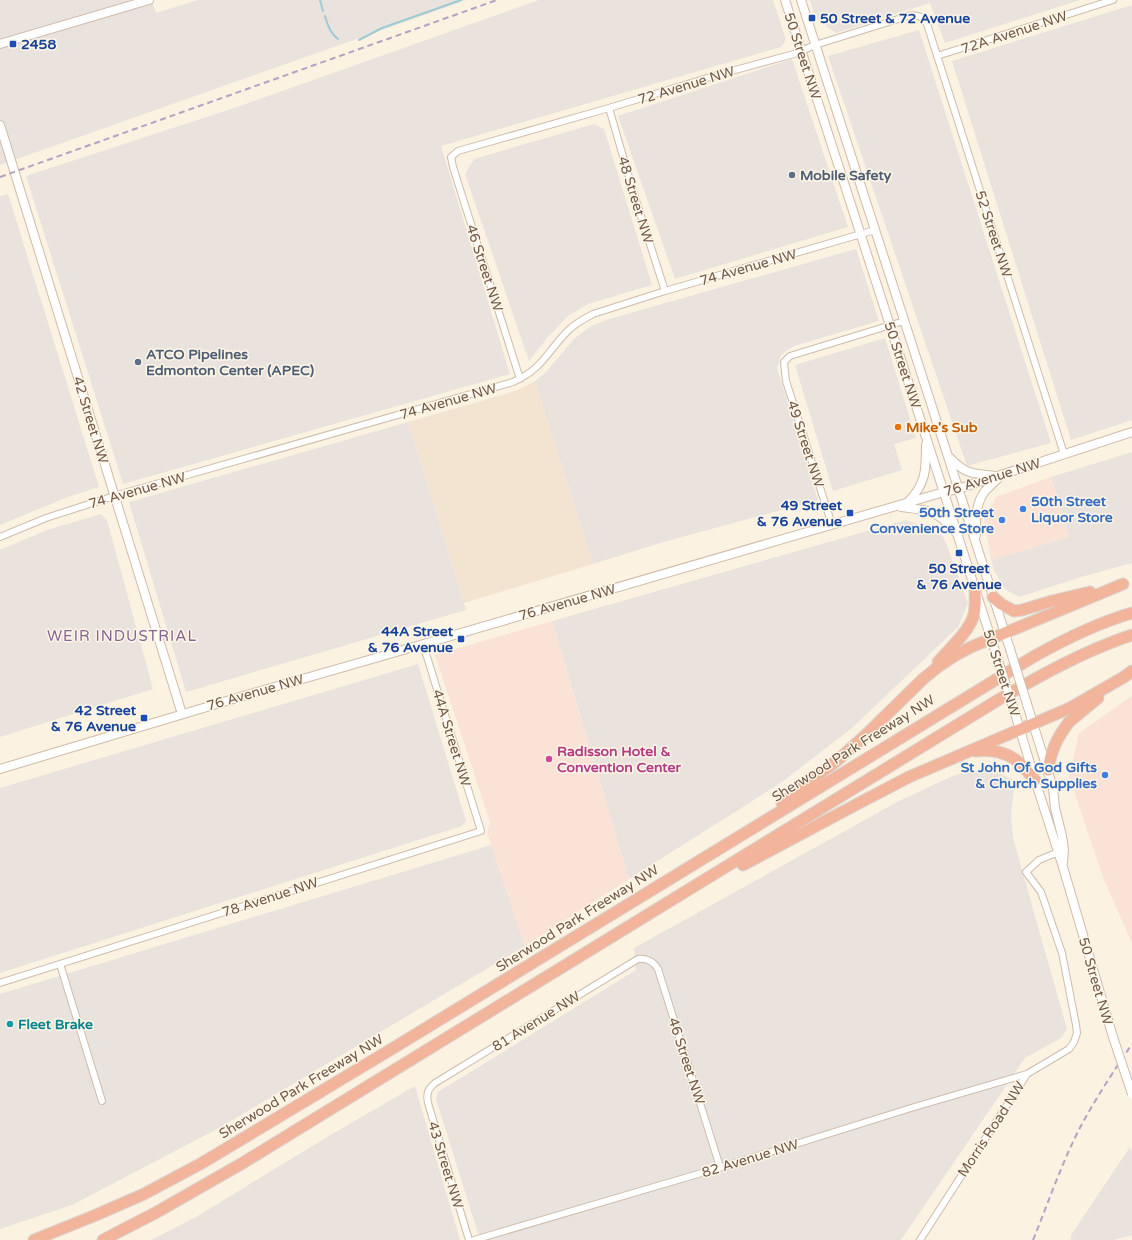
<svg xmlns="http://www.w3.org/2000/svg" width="1132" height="1240" font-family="'Varela Round',sans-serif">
	<rect width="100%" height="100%" fill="#fbf2e2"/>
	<path fill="#f2e4d0" d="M535 381 593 564 464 603 408 422 509 393 520 389Z"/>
	<path fill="#fbe2d6" d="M1051 477 1069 537 991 560 984 519 996 497Z
		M552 621 629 879 525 946 487 833 490 822 435 655Z
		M1132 696V943L1104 880 1069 777 1079 733Z"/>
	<path fill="#eae3dd" d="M0 0H152L156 13 198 0H467L0 165Z
		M539 0H773L786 40 781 47 441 146 510 374 123 484 26 176 237 107Z
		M810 0H1080L945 43 930 3 836 33 815 18Z
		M1132 5V420L1071 440 952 61Z
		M919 30 1051 443 967 466 828 56Z
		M792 59 848 227 675 279 618 116Z
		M594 124 604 129 652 285 588 304 568 316 548 337 529 361 465 174 474 159Z
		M8 194 99 487 68 497 0 525V196Z
		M856 249 879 321 794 346 781 355 777 368 818 500 667 541 593 564 535 381 545 373 574 339 591 326 609 319Z
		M885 338 916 438 894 444 902 470 833 491 795 365Z
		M408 422 466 610 186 692 129 502Z
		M1132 452V563L1081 577 1019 597 1005 589 994 570 991 560 1069 537 1051 477Z
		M101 514 107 520 153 689 0 737V550L47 530Z
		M906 520 940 532 946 543 968 603 958 627 852 728 782 782 629 879 552 621Z
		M418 664 466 821 462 826 0 973V788Z
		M988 767 1015 781 1011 814 1013 838 1067 1029 1061 1038 1025 1058 901 1240H480L436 1099 438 1092 636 970 634 948 899 801 955 775Z
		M491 845 525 946 219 1128 72 1205 0 1229V994Z
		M415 1086 460 1240H151L196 1217 327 1137Z
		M1130 1147 1132 1152V1235L1114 1240H1071V1235Z"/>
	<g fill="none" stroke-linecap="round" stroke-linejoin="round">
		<path stroke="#9ecad4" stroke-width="2" d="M320 0 323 11
			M325 16C327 24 331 34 338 39
			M359 40 382 28 461 0"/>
		<defs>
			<path id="street" d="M937 56 1113 0
				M609 108 633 191 665 291
				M520 379 453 167 451 157 458 151 609 108 717 75 794 54 815 45 908 16C917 14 923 16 927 24L1064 454
				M832 525 786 381 784 362 790 356 904 321
				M0 537 46 518 114 496 513 382C540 370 545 356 563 336 571 326 582 320 593 314L665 291 875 230
				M60 964 102 1101
				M0 983 481 831 423 644
				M469 1240 428 1103C426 1093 428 1089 435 1083L638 959C647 958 653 961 658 969L720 1167
				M474 1240 732 1164 911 1108 1027 1074
				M920 1240 1027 1074 1069 1049 1074 1042 1077 1033 1076 1025 1062 953 1041 892 1026 872 1039 860 1061 851"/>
			<path id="secondary" d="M785 0 997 657
				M801 0 1010 649
				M0 44 149 0
				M0 125 182 714
				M949 457C966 475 972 473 995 476
				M908 502C926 484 926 470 926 445
				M901 507C927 510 938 510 955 532
				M976 535C976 520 975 504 985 491 990 486 996 481 1001 475
				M1027 704 1053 788 1055 808 1062 836 1064 850 1063 862
				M1014 710 1035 780 1063 867 1113 1037
				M0 769 250 694 379 657 944 492 958 489 1132 432"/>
			<path id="highway" d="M993 597 1001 604 1014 611 1022 610 1052 601 1090 592
				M938 662C949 649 970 631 974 614 976 605 975 596 975 588
				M976 751C990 749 1006 752 1017 761 1024 766 1029 774 1035 780
				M1048 770C1051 750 1057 738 1069 722L1098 698
				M782 803 839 759 871 730 923 679 939 666 956 655 971 647 1123 584
				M743 865 861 802 909 777 1070 708 1124 677 1132 671
				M34 1240 96 1215 144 1194 202 1163 395 1047 1033 657C1065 639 1097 623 1132 613
				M103 1240 157 1212 241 1164 998 700C1041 675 1084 651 1132 635"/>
		</defs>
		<use href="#street" stroke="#cdbcac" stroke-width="8"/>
		<use href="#secondary" stroke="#d0bba9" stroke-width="10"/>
		<use href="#highway" stroke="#dad4d0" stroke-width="13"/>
		<use href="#street" stroke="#fff" stroke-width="6"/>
		<use href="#secondary" stroke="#fff" stroke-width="8"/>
		<use href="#highway" stroke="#f2b49b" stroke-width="11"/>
		<path stroke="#b4a2c3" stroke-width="2" stroke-dasharray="6 4" stroke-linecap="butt" d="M0 177 497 0
			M1033 1240C1049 1201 1063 1159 1083 1122 1098 1095 1115 1069 1132 1044"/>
		<defs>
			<path id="secondary-bridge" d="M1010 649 1027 704
				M997 657 1014 710
				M1113 1037 1132 1094"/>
		</defs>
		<use href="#secondary-bridge" stroke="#d0bba9" stroke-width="10" stroke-linecap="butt"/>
		<use href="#secondary-bridge" stroke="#fff" stroke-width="8"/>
	</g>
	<g fill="#1a4fb4" stroke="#fef6e7" stroke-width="1.5">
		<rect x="808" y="14" width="8" height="8" rx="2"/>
		<rect x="9" y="40" width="8" height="8" rx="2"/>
		<rect x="846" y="509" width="8" height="8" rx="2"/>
		<rect x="955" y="549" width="8" height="8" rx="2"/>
		<rect x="457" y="635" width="8" height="8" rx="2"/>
		<rect x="140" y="714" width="8" height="8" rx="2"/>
	</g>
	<g fill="#5c6f8a" stroke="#fef6e7" stroke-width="1.5">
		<circle cx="792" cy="175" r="4"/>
		<circle cx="138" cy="362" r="4"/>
	</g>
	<circle fill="#e8710a" stroke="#fef6e7" stroke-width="1.5" cx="898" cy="427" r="4"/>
	<g fill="#3f7fe0" stroke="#fef6e7" stroke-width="1.5">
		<circle cx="1023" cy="509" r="4"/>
		<circle cx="1002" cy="520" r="4"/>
		<circle cx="1105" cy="775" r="4"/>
	</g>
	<circle fill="#d1479c" stroke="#fef6e7" stroke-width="1.5" cx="549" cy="759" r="4"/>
	<circle fill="#0f9aa8" stroke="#fef6e7" stroke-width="1.5" cx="10" cy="1024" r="4"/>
	<g text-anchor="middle" stroke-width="3" stroke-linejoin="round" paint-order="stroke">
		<g font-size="14" font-weight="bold" fill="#164399" stroke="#fef6e7" text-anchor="end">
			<text x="820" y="23" text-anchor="start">50 Street &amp; 72 Avenue</text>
			<text x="21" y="49" text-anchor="start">2458</text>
			<text x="842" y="510">49 Street<tspan x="842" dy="16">&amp; 76 Avenue</tspan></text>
			<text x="959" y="573" text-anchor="middle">50 Street<tspan x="959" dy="16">&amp; 76 Avenue</tspan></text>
			<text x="453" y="636">44A Street<tspan x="453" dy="16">&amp; 76 Avenue</tspan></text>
			<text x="136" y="715">42 Street<tspan x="136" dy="16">&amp; 76 Avenue</tspan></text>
		</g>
		<g font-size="14" fill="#71594a" stroke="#fef6e7">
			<text transform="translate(1014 32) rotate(-18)" y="5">72A Avenue NW</text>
			<text transform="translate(803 56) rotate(72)" y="5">50 Street NW</text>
			<text transform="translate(686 85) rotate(-17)" y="5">72 Avenue NW</text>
			<text transform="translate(636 200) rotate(73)" y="5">48 Street NW</text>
			<text transform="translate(994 234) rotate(72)" y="5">52 Street NW</text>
			<text transform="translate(748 267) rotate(-16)" y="5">74 Avenue NW</text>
			<text transform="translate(485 268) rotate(72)" y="5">46 Street NW</text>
			<text transform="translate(903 365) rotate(72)" y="5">50 Street NW</text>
			<text transform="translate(448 401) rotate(-16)" y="5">74 Avenue NW</text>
			<text transform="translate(91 420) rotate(73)" y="5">42 Street NW</text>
			<text transform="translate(806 444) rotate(72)" y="5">49 Street NW</text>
			<text transform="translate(992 477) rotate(-17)" y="5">76 Avenue NW</text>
			<text transform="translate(137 490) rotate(-16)" y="5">74 Avenue NW</text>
			<text transform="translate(567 602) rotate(-16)" y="5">76 Avenue NW</text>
			<text transform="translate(1002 673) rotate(72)" y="5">50 Street NW</text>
			<text transform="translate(255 692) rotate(-16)" y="5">76 Avenue NW</text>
			<text transform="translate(452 738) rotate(73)" y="5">44A Street NW</text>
			<text transform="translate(853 748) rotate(-32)" y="5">Sherwood Park Freeway NW</text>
			<text transform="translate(270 897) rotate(-18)" y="5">78 Avenue NW</text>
			<text transform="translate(577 918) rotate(-32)" y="5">Sherwood Park Freeway NW</text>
			<text transform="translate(1096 981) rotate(74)" y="5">50 Street NW</text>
			<text transform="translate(536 1021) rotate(-32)" y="5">81 Avenue NW</text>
			<text transform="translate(687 1061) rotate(72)" y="5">46 Street NW</text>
			<text transform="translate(301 1086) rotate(-31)" y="5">Sherwood Park Freeway NW</text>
			<text transform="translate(991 1129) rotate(-57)" y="5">Morris Road NW</text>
			<text transform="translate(750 1158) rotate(-17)" y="5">82 Avenue NW</text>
			<text transform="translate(446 1165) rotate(73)" y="5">43 Street NW</text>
		</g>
		<g font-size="14" font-weight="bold" fill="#4e5e75" stroke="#fef6e7" text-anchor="start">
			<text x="800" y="180">Mobile Safety</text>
			<text x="146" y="359">ATCO Pipelines<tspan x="146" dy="16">Edmonton Center (APEC)</tspan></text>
		</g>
		<g font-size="14" font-weight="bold" fill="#c56008" stroke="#fef6e7" text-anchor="start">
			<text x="906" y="432">Mike's Sub</text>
		</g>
		<g font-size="14" font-weight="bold" fill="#366cbe" stroke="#fef6e7" text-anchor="end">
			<text x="1031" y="506" text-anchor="start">50th Street<tspan x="1031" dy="16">Liquor Store</tspan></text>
			<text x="994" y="517">50th Street<tspan x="994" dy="16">Convenience Store</tspan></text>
			<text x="1097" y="772">St John Of God Gifts<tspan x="1097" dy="16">&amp; Church Supplies</tspan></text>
		</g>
		<g font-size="14" font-weight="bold" fill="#b23c85" stroke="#fef6e7" text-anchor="start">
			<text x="557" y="756">Radisson Hotel &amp;<tspan x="557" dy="16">Convention Center</tspan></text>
		</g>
		<g font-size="14" font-weight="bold" fill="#0d838f" stroke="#fef6e7" text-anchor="start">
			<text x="18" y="1029">Fleet Brake</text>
		</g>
		<g font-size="15" letter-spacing="1" fill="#856594" stroke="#fef6e7">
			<text x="122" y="641">WEIR INDUSTRIAL</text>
		</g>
	</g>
</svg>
